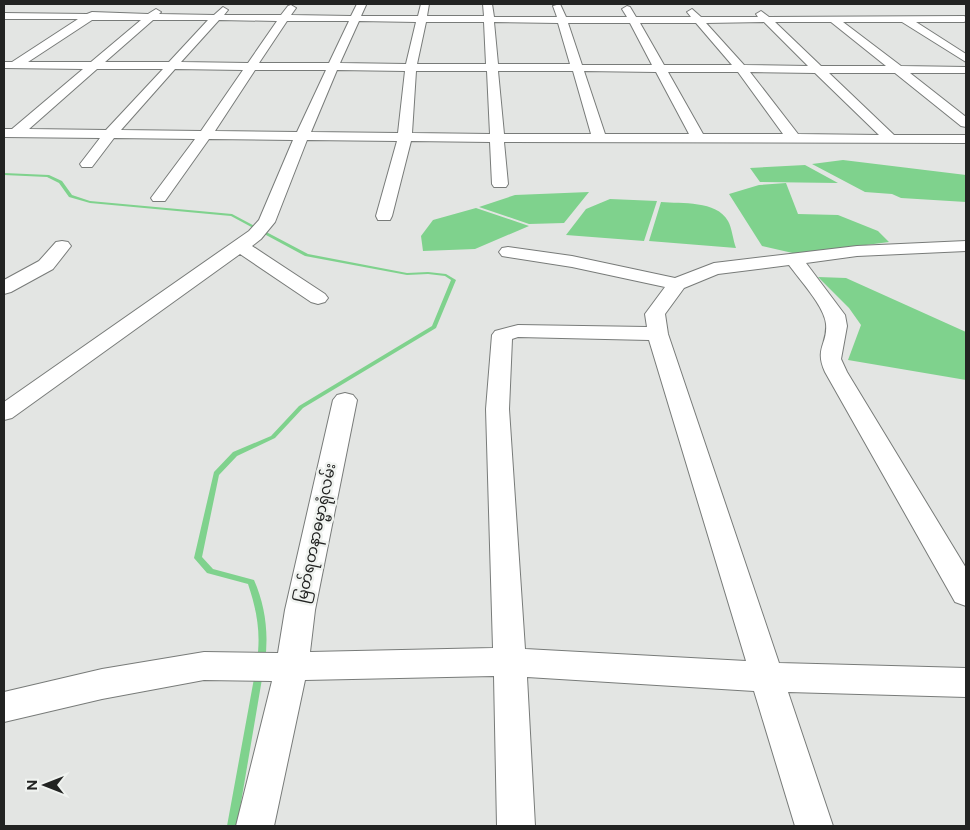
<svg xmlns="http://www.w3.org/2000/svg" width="970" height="830" font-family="Figtree,'Noto Sans Myanmar',sans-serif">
	<rect width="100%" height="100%" fill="#e3e5e3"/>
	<path fill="#7fd28d" d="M843 160 966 175V202L901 198 892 194 865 192 812 164Z
		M805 165 838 183 760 182 750 168Z
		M786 183 798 214 838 215 878 231 889 242 797 254 762 246 729 194 759 185Z
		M589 192 564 223 529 224 479 207 515 195Z
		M610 199 657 201 644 241 566 235 586 209Z
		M661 202C682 204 716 200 728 221 732 228 733 240 736 248L649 241Z
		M476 208 529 226 475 249 423 251 421 236 433 220Z
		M818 277 846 278 966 332V380L848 360 861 325 849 308Z"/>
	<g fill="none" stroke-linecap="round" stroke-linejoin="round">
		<path fill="#7fd28d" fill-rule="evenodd" d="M4 173 49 175 62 181 72 195 90 201 232 214 308 254 407 273 428 272 446 274 456 280 436 328 303 408 275 438 237 456 219 475 202 557 213 569 254 580C265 605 269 633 265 661L264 664 261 665 258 664 257 661C261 633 257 611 248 584L207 573 194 558 214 472 233 452 271 436 299 406 432 326 451 280 445 276 428 274 407 275 305 256 231 216 90 203 69 197 59 183 47 177 4 175Z
			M259 669 262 670 263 673 237 826H227L255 673 256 670Z"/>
		<defs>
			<path id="minor" d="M357 4 366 5 361 16H418L421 4H429L427 16H484L483 4H492L494 17H557L553 6 560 4 566 17H627L622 9 627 6 630 7 636 17H691L687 12 692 9 701 17H758L756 14 761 11 769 17 964 16 966 17V21L964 22H916L966 54V62L902 22H843L901 66 966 67V73H910L966 117V127L961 126 895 73H829L894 135H966V143L504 142 508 184 506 187H494L492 184 490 142 411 141 392 216 390 220H378L376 216 397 141 307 140 275 222 261 239 252 246 325 294 328 298 325 302 318 304 311 302 240 254 12 418 4 420V402L249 231 259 220 293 140 209 139 165 201H153L151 198 195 139 114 138 92 167H82L80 164 100 138 4 137V129H12L83 69 4 68V62H12L78 19H4V13L87 14 92 12 148 14 156 9 161 12 159 14 214 15 223 7 228 10 224 15H281L288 6 291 5 296 8 291 15 351 16ZM92 20H141L91 62H28ZM153 20H208L169 62H105ZM219 20 277 21 248 63 181 62ZM287 21H349L329 63H259ZM359 21 416 22 406 64 340 63ZM426 22H484L486 64H417ZM494 22 558 23 570 64H498ZM764 22 808 66 744 65 706 23ZM775 22H831L886 66H821ZM568 23H630L652 65H582ZM640 23H696L732 65H664ZM97 69H163L106 130 29 129ZM175 69 243 70 201 131 121 130ZM255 70H326L297 132 215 131ZM337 70 405 71 398 133 311 132ZM416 71H487L490 134 412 133ZM498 71H573L591 134H504ZM584 71 656 72 689 134H605ZM668 72H738L783 134H703ZM750 72 815 73 879 135 798 134Z
				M62 241 68 242 71 246 53 269 11 292 4 294V280L39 261 56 242Z
				M966 241V251L857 256 806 263 845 315 847 326 841 359 847 372 966 568V606L955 602 825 372C814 348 828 344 826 324 825 307 799 279 789 265L718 274 684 288 665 314 668 334 779 663 966 668V697L788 692 833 826H795L754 691 527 677 535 826H497L494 676 305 680 274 826H236L272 681 204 680 102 699 4 722V692L102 669 204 652 278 653 285 610 333 400 337 395 345 393 353 395 357 400 315 610 310 652 493 648 486 409 492 335 495 331 518 325 647 327 645 314 665 287 572 267 508 257 502 256 499 252 502 248 508 247 572 256 675 278 714 263 857 246ZM518 337 649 340 746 661 525 649 509 409 512 339Z"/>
		</defs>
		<use href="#minor" stroke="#787b79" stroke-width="2"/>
		<use href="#minor" fill="#fff" fill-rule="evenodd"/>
	</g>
	<g text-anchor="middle" stroke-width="5" stroke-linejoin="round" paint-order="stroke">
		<g font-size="15" fill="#222322" stroke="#f0f3f0">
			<text transform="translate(316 533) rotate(-78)" y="5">မြတ်ရတနာဓမ္မာရုံလမ်း</text>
		</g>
	</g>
	<rect width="970" height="830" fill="none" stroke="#222322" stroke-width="10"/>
	<g transform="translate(45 785) rotate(270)" stroke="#f0f3f0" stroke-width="4" paint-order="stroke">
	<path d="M0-4L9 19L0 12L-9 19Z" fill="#222322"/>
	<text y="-8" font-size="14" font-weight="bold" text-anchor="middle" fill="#222322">N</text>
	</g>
</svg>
